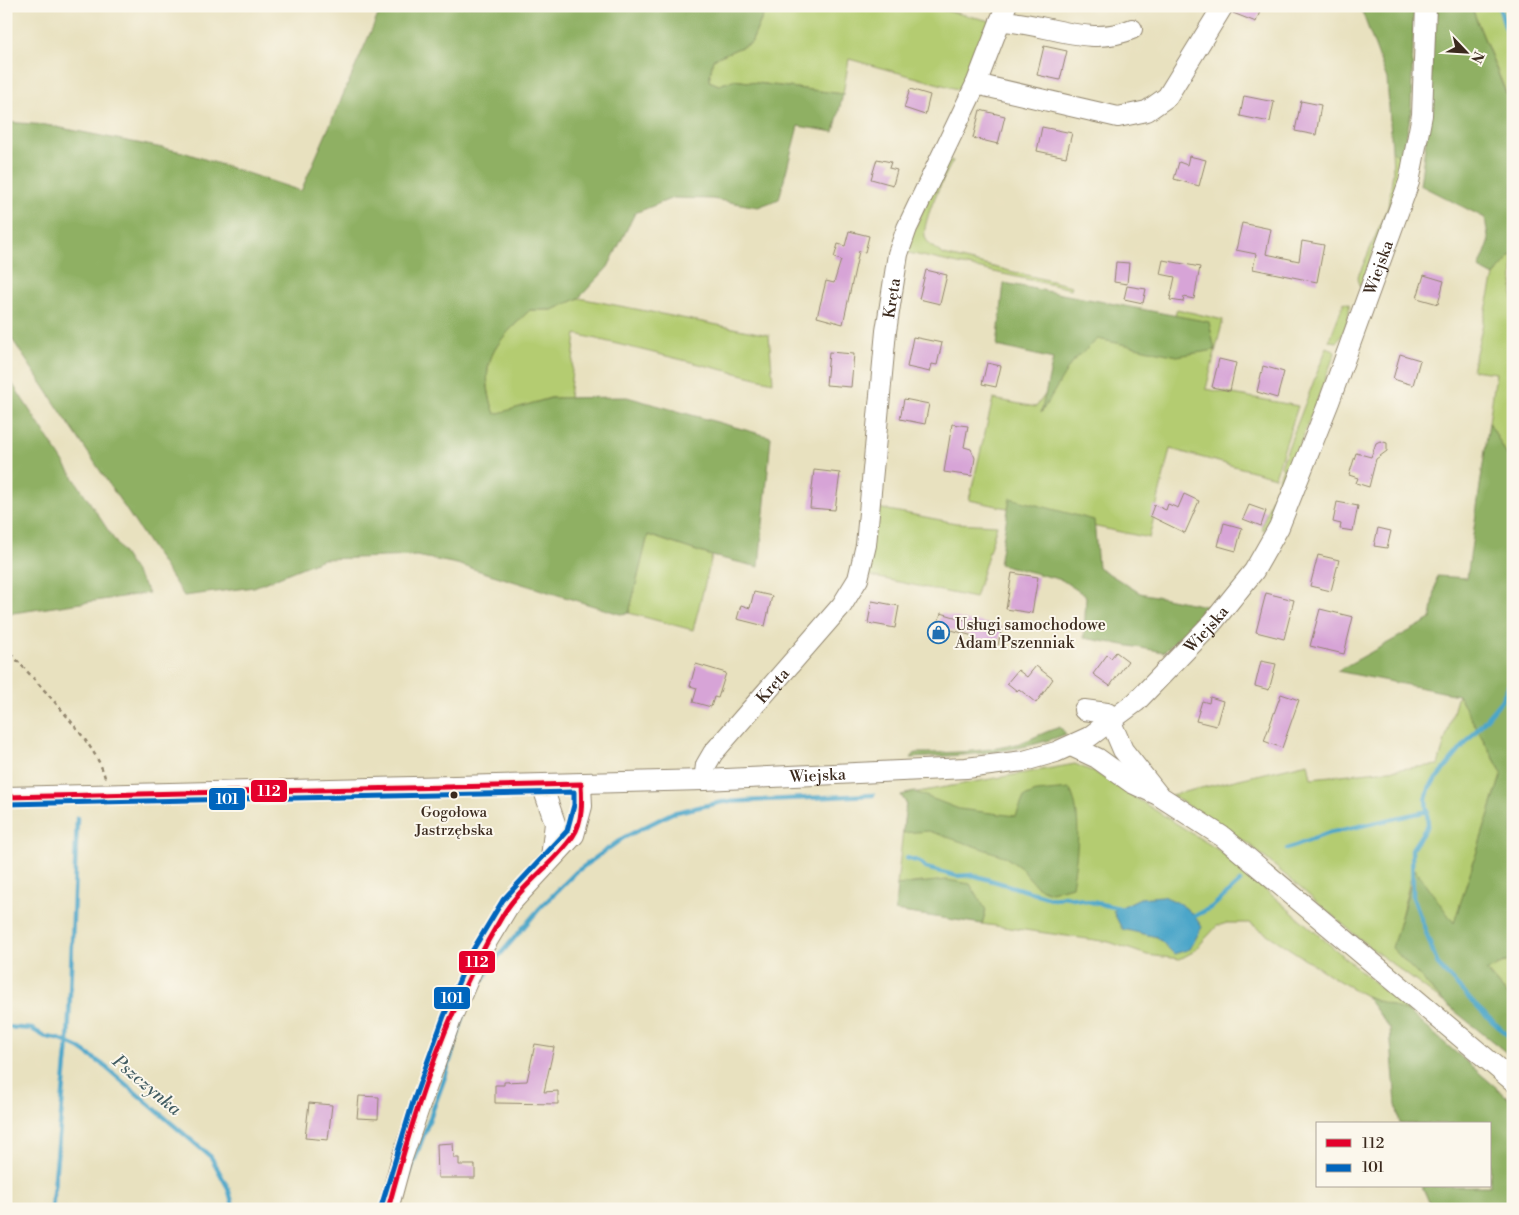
<svg xmlns="http://www.w3.org/2000/svg" width="1519" height="1215" font-family="'Libre Bodoni',serif">
	<rect width="100%" height="100%" fill="#fbf7ec"/>
	<filter id="ink" filterUnits="userSpaceOnUse"><feTurbulence type="fractalNoise" baseFrequency=".02" numOctaves="2"/><feDisplacementMap in="SourceGraphic" scale="10" xChannelSelector="R" yChannelSelector="G"/><feConvolveMatrix kernelMatrix="1 2 1 2 8 2 1 2 1" color-interpolation-filters="sRGB"/></filter>
	<filter id="wash" filterUnits="userSpaceOnUse"><feTurbulence type="fractalNoise" baseFrequency=".0096" numOctaves="4" result="noise"/><feDisplacementMap in="SourceGraphic" scale="20" xChannelSelector="R" yChannelSelector="G"/><feGaussianBlur stdDeviation="1.12" result="paint"/><feColorMatrix in="noise" values="0 0 0 0 0 0 0 0 0 0 0 0 0 0 0 0 0 1.4 0 .05"/><feComposite in="paint" operator="in"/></filter>
	<g filter="url(#wash)">
		<rect width="100%" height="100%" fill="#e8e1bf"/>
		<path fill="#b4cc71" stroke="#787b48" d="M767 6H926L995 22 968 92 849 59 843 94 733 80 719 85 709 81 713 59 751 43Z
			M1471 6H1513V111L1512 107Z
			M1392 150 1402 160C1393 204 1375 245 1360 287L1357 279 1388 207 1393 172Z
			M946 159 953 161C945 174 922 221 925 236 927 245 937 250 944 255L1072 286 1071 289 904 252Z
			M1513 253V466L1489 422 1496 373 1472 370 1494 276Z
			M579 298 769 335 773 382 576 334 569 398H550L495 415C477 362 492 346 530 310H553Z
			M1344 302 1349 304C1351 315 1344 334 1337 342L1329 341Z
			M1177 309 1223 320 1206 389 1298 406 1275 477 1170 449 1149 538 969 500 993 399 1036 407 1065 367 1094 333 1165 345Z
			M1327 347 1334 350 1335 353 1283 489 1264 530 1261 528 1283 468 1281 466Z
			M878 508 956 523 997 525 975 598 870 576 852 609H849Z
			M648 535 712 556 693 630 629 613Z
			M1458 695 1502 773 1454 924 1413 869 1393 948 1446 1004 1367 945 1250 845 1171 795 1308 763 1311 778 1438 765Z
			M1075 764 1096 773 1220 851 1410 1013 1366 996 1339 981 1250 923H1227L1217 926 1193 952 1180 959 1147 955 1109 942 982 924 986 910 922 882 897 885 906 803 901 795Z
			M1513 959V1001L1486 970Z"/>
		<path fill="#8fb063" stroke="#656d40" d="M382 6H767L751 43 713 59 709 81 719 85 733 80 843 94 834 132 798 126 779 199 758 207 712 199 673 198 635 213 608 267 579 298 553 310H530C494 344 476 363 495 414L551 398 627 397 771 437 759 567 712 556 648 535 629 613 620 614 457 564 417 556 323 559 254 587 184 596 6 330V122L46 125 183 152 301 191Z
			M1360 6H1414L1411 112 1402 160 1392 150 1387 79Z
			M1435 6H1471L1513 111V253L1494 276 1479 268 1489 243 1485 218 1420 185 1427 132Z
			M1004 283 1209 322 1215 350 1177 356 1098 339 1072 362 1041 413 1053 359 997 346Z
			M6 374 149 593 6 614Z
			M1489 422 1513 466V959L1486 971 1513 1001V1058L1446 1004 1392 948 1415 869 1454 923 1502 773 1458 695 1337 671 1431 619 1437 576 1467 578Z
			M1010 498 1094 520 1098 567 1140 593 1211 607 1164 652 1084 638 1086 596 1062 580 999 564Z
			M1060 727 1066 734C1016 754 964 755 911 758L915 753C948 753 988 752 1020 743 1034 738 1046 731 1060 727Z
			M1070 789C1083 817 1077 856 1072 886L1051 892 1037 887 1021 868 1004 856 929 831 903 833 906 803 901 795 915 792 959 809 1016 816 1024 797 1036 792Z
			M947 880 970 884 986 910 982 924 895 911 897 885Z
			M1366 996 1410 1013 1513 1102V1209H1432L1422 1186H1490V1124H1400L1396 1105 1390 1029Z"/>
		<path fill="#4ba6c9" stroke="#436874" d="M1162 896C1181 902 1192 911 1202 927L1190 949 1174 954 1157 937 1122 929 1113 911 1140 898Z"/>
		<g fill="none" stroke-linecap="round" stroke-linejoin="round">
			<path stroke="#4ba6c9" stroke-width="4.5" d="M1499 6 1513 53
				M1513 677 1501 701 1430 786 1426 799 1428 825 1412 849 1413 897 1438 965 1480 1010 1513 1040
				M1287 849 1329 833 1428 811
				M907 858 920 862 926 868 957 876 973 875 1054 899 1064 896 1119 908
				M1195 916 1212 907 1240 882
				M6 1027 32 1029 46 1037 59 1039 79 1048 102 1064 211 1157 228 1188 234 1209
				M402 1194 445 1077 467 1004 498 957 540 908 576 872 623 838 672 813 722 802 873 795
				M52 1209 68 1043 77 818"/>
		</g>
		<g id="blocks">
			<path fill="#d7a4d7" d="M1235 6H1262L1256 22 1233 13Z
				M1044 46 1067 51 1060 80 1037 75Z
				M910 89 930 95 925 115 904 108Z
				M1244 96 1274 102 1270 122 1240 116Z
				M1301 101 1321 105 1316 135 1295 131Z
				M980 110 1005 116 998 144 973 138Z
				M1042 127 1072 133 1066 157 1037 151Z
				M1189 156 1206 160 1199 186 1174 179 1179 162 1187 165Z
				M877 159 891 162 889 168 897 170 893 185 871 179Z
				M1242 223 1271 229 1266 254 1299 261 1302 241 1324 245 1317 282 1253 269 1256 254 1236 250Z
				M849 231 869 236 865 252 859 251 843 324 817 317 826 281 834 283 841 260 834 258 838 244 845 246Z
				M1163 260 1200 267 1194 299 1184 297 1183 302 1170 300 1175 277 1160 274Z
				M1116 262 1129 263 1127 284 1114 282Z
				M926 270 947 275 940 304 919 299Z
				M1424 275 1444 281 1438 304 1417 298Z
				M1127 286 1146 289 1143 303 1124 299Z
				M913 337 942 343 937 365 932 364 930 372 907 367Z
				M829 352 854 354 851 387 826 385Z
				M1400 354 1420 360 1413 385 1393 379Z
				M1219 359 1236 363 1230 391 1212 387Z
				M987 363 1001 366 996 387 982 384Z
				M1263 366 1284 372 1277 398 1257 392Z
				M904 399 929 404 925 424 900 419Z
				M952 424 968 426 964 447 971 449 975 458 972 476 944 472Z
				M1380 441 1387 443V451L1376 459 1369 487 1356 483 1358 478 1349 475 1356 453 1371 457 1376 443Z
				M814 470 840 473 835 510 810 508Z
				M1184 494 1199 501 1185 533 1150 516 1154 505 1166 510 1168 504 1178 508Z
				M1337 502 1358 506 1353 531 1340 529 1341 524 1333 522Z
				M1249 505 1266 511 1261 526 1243 519Z
				M1224 523 1242 528 1236 551 1218 546Z
				M1378 528 1391 531 1387 548 1374 546Z
				M1318 555 1339 560 1331 591 1310 586Z
				M1012 573 1038 577 1032 613 1006 609Z
				M754 592 772 596 765 626 737 619 741 605 750 608Z
				M1266 593 1294 600 1284 639 1256 632Z
				M872 601 899 606 895 628 868 623Z
				M1320 609 1353 617 1344 654 1310 646Z
				M941 613 975 623 976 621 1002 627 998 645 972 640 973 636 937 626Z
				M1116 652 1128 661 1110 686 1093 674 1107 655 1111 658Z
				M1261 661 1276 664 1269 690 1255 686Z
				M696 664 726 673 718 698 714 697 711 707 693 702 697 688 690 686Z
				M1036 666 1053 679 1036 703 1019 689 1017 691 1007 683 1018 670 1027 677Z
				M1281 694 1299 700 1282 748 1264 741Z
				M1210 697 1223 701 1216 726 1196 721 1202 701 1209 703Z
				M535 1044 554 1047 544 1092 558 1091V1104L495 1103V1085H504V1082L527 1081Z
				M359 1096 379 1097 378 1119 357 1118Z
				M309 1103 332 1105 328 1140 305 1138Z
				M453 1143 454 1158H459V1165H475V1178H438L437 1144Z"/>
		</g>
	</g>
	<g filter="url(#ink)">
		<use href="#blocks" fill-opacity="0" stroke="#92866e" stroke-width="1"/>
		<g fill="none" stroke-linecap="round" stroke-linejoin="round">
			<defs>
				<g id="minor">
					<path d="M1000 21C1043 22 1090 48 1132 29"/>
					<path d="M976 84 1006 6"/>
					<path d="M1084 710 1107 713 1123 750 1157 793"/>
					<path d="M1071 746 1097 758 1132 783 1158 795 1223 837 1513 1081"/>
					<path id="s1" d="M704 780 706 765 713 753 842 605 858 579 866 545 886 331 898 254 907 228 976 84 1118 117 1147 111 1167 97 1223 6"/>
					<path d="M542 785 555 823 551 858"/>
					<path id="s2" d="M6 797 704 780 966 768 1024 761 1056 752 1089 737 1136 702 1213 622 1254 571 1279 527 1329 402 1409 182 1422 115 1426 6"/>
					<path d="M388 1209 401 1161 420 1105 451 1019 478 956 509 905 574 835 582 806 581 784"/>
				</g>
			</defs>
			<use href="#minor" stroke="#92866e" stroke-width="22"/>
			<path stroke="#92866e" stroke-width="2.5" stroke-dasharray="4 4" stroke-linecap="butt" d="M6 648C31 677 98 743 105 778"/>
			<use href="#minor" stroke="#fff" stroke-width="20"/>
			<defs>
				<path id="bus-1" d="M6 797 581 784C582 800 583 822 573 836 554 864 521 885 503 915 448 1005 415 1108 388 1209"/>
				<path id="bus-2" d="M6 804 574 792V805L567 831 503 900 471 953 444 1016 413 1102 381 1207"/>
			</defs>
			<use href="#bus-1" stroke="#fbf7ec" stroke-width="9"/>
			<use href="#bus-2" stroke="#fbf7ec" stroke-width="9"/>
			<use href="#bus-1" stroke="#e4002b" stroke-width="5"/>
			<use href="#bus-2" stroke="#0065bd" stroke-width="5"/>
		</g>
	</g>
	<defs>
		<symbol id="shop-ring" viewBox="-11 -11 22 22"><circle r="9.5" fill="#fbf7ec" stroke="#1f6fb2" stroke-width="1.5"/><path d="M-5-2.5h2.3a2.7 3.5 0 0 1 5.4 0H5L5.5 6h-11ZM-1.5-2.5h3a1.5 2.3 0 0 0-3 0Z" fill="#1f6fb2"/></symbol>
	</defs>
	<g fill-rule="evenodd">
		<use href="#shop-ring" x="926" y="620" width="25" height="25"/>
	</g>
	<circle fill="#3b2a1e" stroke="#fbf7ec" stroke-width="2" cx="454" cy="795" r="4.5"/>
	<g text-anchor="middle" stroke-width="4" stroke-linejoin="round" paint-order="stroke">
		<g font-size="15" fill="#3b2a1e" stroke="#fbf7ec">
			<text x="454" y="817">Gogołowa<tspan x="454" dy="18">Jastrzębska</tspan></text>
		</g>
		<g font-size="16" fill="#3b2a1e" stroke="#fbf7ec">
			<text dy="6" stroke="none"><textPath href="#s2" startOffset="1652">Wiejska</textPath></text>
			<text dy="6" stroke="none"><textPath href="#s1" startOffset="539">Kręta</textPath></text>
			<text dy="6" stroke="none"><textPath href="#s2" startOffset="1248">Wiejska</textPath></text>
			<text dy="6" stroke="none"><textPath href="#s1" startOffset="119">Kręta</textPath></text>
			<text dy="6" stroke="none"><textPath href="#s2" startOffset="812">Wiejska</textPath></text>
		</g>
		<g font-size="16" fill="#3b2a1e" stroke="#fbf7ec" text-anchor="start">
			<text x="955" y="630">Usługi samochodowe<tspan x="955" dy="18">Adam Pszenniak</tspan></text>
		</g>
		<g font-size="18" font-style="italic" fill="#415c62" stroke="#fbf7ec">
			<text transform="translate(147 1085) rotate(40)" y="6">Pszczynka</text>
		</g>
	</g>
	<g stroke="#fbf7ec" stroke-width="2">
		<rect x="250" y="779" width="38" height="24" rx="5" fill="#e4002b"/>
		<rect x="208" y="787" width="38" height="24" rx="5" fill="#0065bd"/>
		<rect x="458" y="950" width="38" height="24" rx="5" fill="#e4002b"/>
		<rect x="433" y="986" width="38" height="24" rx="5" fill="#0065bd"/>
	</g>
	<g font-size="14" text-anchor="middle" font-weight="bold" fill="#fff">
		<text x="269" y="796">112</text>
		<text x="227" y="804">101</text>
		<text x="477" y="967">112</text>
		<text x="452" y="1003">101</text>
	</g>
	<rect width="1519" height="1215" fill="none" stroke="#fbf7ec" stroke-width="25"/>
	<rect x="1316" y="1122" width="175" height="65" fill="#fbf7ec" stroke="#aea59a"/>
	<rect x="1326" y="1139" width="25" height="8" fill="#e4002b" stroke="#aea59a"/>
	<text x="1362" y="1148" font-size="15" fill="#3b2a1e">112</text>
	<rect x="1326" y="1164" width="25" height="8" fill="#0065bd" stroke="#aea59a"/>
	<text x="1362" y="1172" font-size="15" fill="#3b2a1e">101</text>
	<g transform="translate(1466 52) rotate(115)" stroke="#fbf7ec" stroke-width="4" paint-order="stroke">
	<path d="M0-4L9 19L0 12L-9 19Z" fill="#3b2a1e"/>
	<text y="-8" font-size="14" font-weight="bold" text-anchor="middle" fill="#3b2a1e">N</text>
	</g>
</svg>
